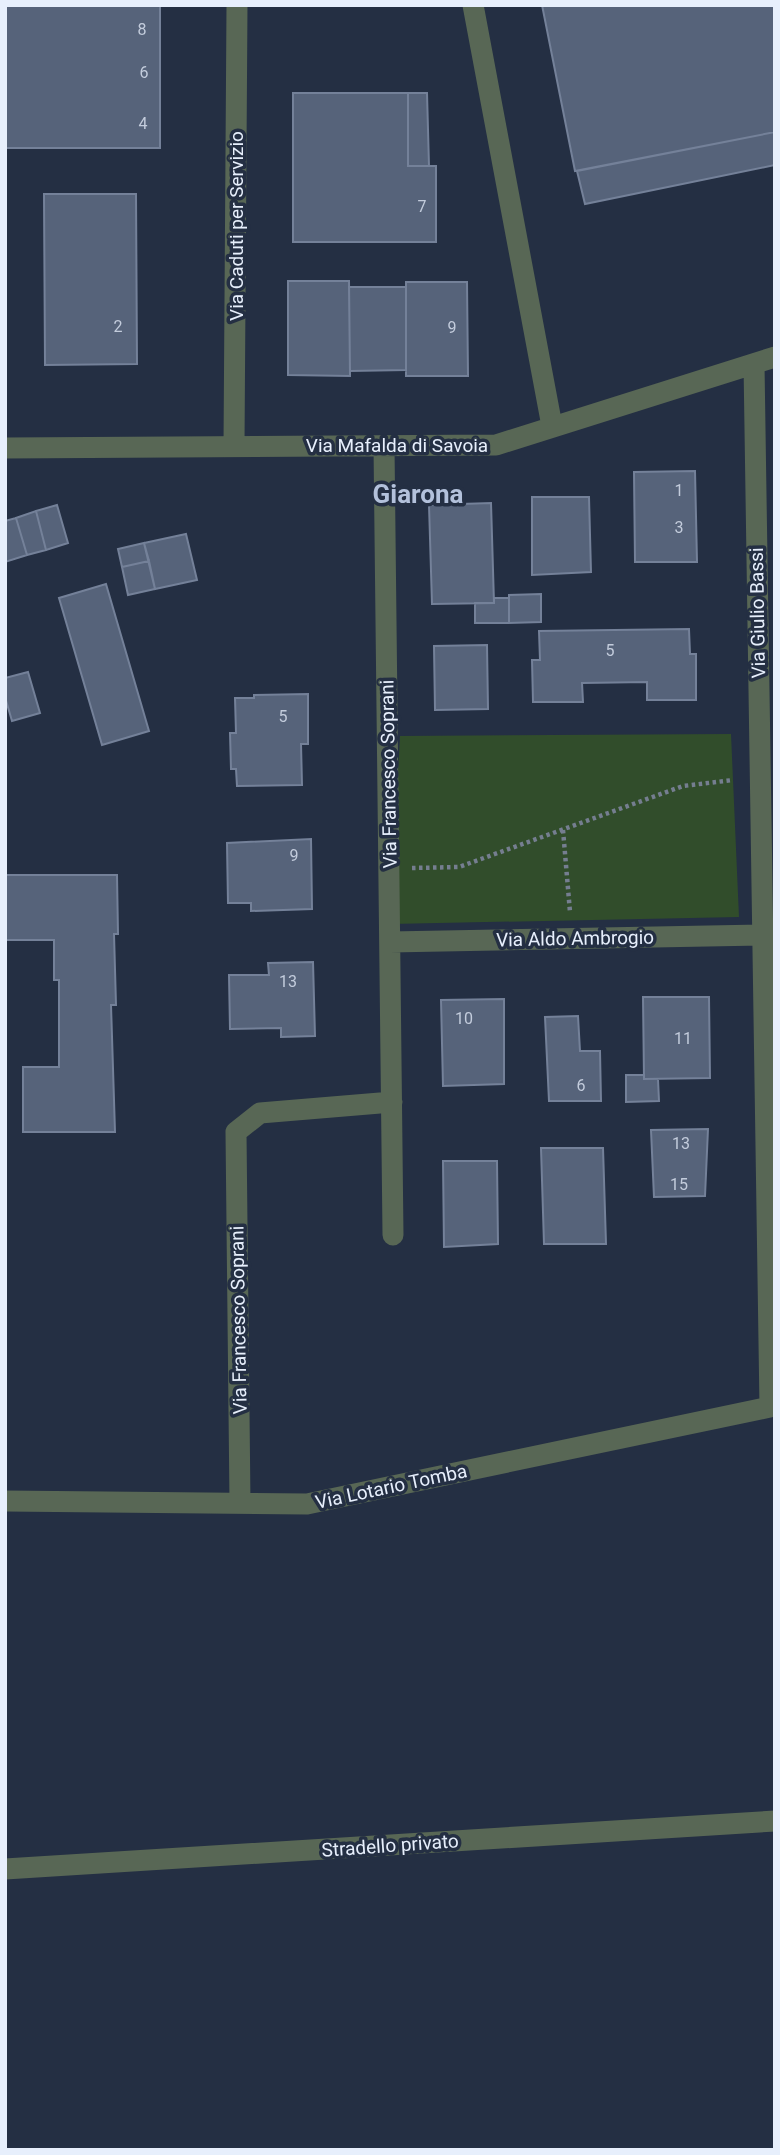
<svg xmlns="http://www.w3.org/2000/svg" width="780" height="2155" font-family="Roboto,sans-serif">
	<rect width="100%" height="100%" fill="#242f43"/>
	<path fill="#314d2b" d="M731 734 739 917 390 924 400 736Z"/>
	<path fill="#56637a" stroke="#748199" stroke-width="2" d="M542 5H775V132L575 171Z
		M5 6H160V148H5Z
		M293 93H408V166H436V242H293Z
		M408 93H427L429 166H408Z
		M775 132V165L585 204 577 171Z
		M44 194H136L137 364 45 365Z
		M288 281H349L350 376 288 375Z
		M406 282H467L468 376H406Z
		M349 287H406V370L350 371Z
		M695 471 697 562H635L634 472Z
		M532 497H589L591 572 532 575Z
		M491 503 494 603 432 604 429 505Z
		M57 505 68 543 46 550 36 511Z
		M36 511 46 550 27 555 16 518Z
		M16 518 27 555 5 562V521Z
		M186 534 197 580 155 589 144 543Z
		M144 543 149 561 122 567 118 549Z
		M149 561 155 589 128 595 122 567Z
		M106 584 149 731 102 745 59 598Z
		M541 594V622L509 623V595Z
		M494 598H509V623H475V603H494Z
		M689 629 690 654H696V700H647V682L582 683 583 702H533L532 660H540L539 631Z
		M487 645 488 709 435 710 434 646Z
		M28 672 40 713 12 721 5 697V678Z
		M308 694V744H301L302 785 237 786 236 769H231L230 733H236L235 698H254V695Z
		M311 839 312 909 251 911V903H228L227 843Z
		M5 875H117L118 934H114L116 1005H111L115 1132H23V1067H59V980H54V940H5Z
		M313 962 315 1036 281 1037V1028L230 1029 229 975H269L268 963Z
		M643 997H709L710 1078 644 1079Z
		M504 999V1084L443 1086 441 1000Z
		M578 1016 580 1051H600L601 1101H549L545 1017Z
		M626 1075H644V1079H658L659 1101 626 1102Z
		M708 1129 705 1196 654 1197 651 1130Z
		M541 1148H603L606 1244H544Z
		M443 1161H497L498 1244 444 1247Z"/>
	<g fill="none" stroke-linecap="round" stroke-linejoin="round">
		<path stroke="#757e90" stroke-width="4.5" stroke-dasharray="3.5 3.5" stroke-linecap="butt" d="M563 830 570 912
			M412 868 459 867 683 786 733 780"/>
		<path stroke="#586755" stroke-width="21" d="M473 5 552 426
			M234 446 237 5
			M384 446 393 1235
			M5 448 496 445 775 357
			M390 942 761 935
			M5 1501 307 1504 770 1407 754 364
			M240 1503 236 1132 260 1113 392 1102
			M5 1869 775 1821"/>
	</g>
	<g text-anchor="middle" stroke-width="7" stroke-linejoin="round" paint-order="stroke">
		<g font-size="16" fill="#c3ccdc">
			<text x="142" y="35">8</text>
			<text x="144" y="78">6</text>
			<text x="143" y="129">4</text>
			<text x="422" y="212">7</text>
			<text x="118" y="332">2</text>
			<text x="452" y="333">9</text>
			<text x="679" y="496">1</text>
			<text x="679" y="533">3</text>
			<text x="610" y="656">5</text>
			<text x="283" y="722">5</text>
			<text x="294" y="861">9</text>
			<text x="288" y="987">13</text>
			<text x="464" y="1024">10</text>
			<text x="683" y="1044">11</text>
			<text x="581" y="1091">6</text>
			<text x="681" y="1149">13</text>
			<text x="679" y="1190">15</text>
		</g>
		<g font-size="19" fill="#e7effc" stroke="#242f43">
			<text transform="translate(236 226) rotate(-90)" y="7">Via Caduti per Servizio</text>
			<text x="397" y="452">Via Mafalda di Savoia</text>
			<text transform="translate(757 613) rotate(-91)" y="7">Via Giulio Bassi</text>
			<text transform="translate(388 774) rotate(-91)" y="7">Via Francesco Soprani</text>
			<text transform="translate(575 938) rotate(-1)" y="7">Via Aldo Ambrogio</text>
			<text transform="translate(238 1320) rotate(-91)" y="7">Via Francesco Soprani</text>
			<text transform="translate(391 1486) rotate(-12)" y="7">Via Lotario Tomba</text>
			<text transform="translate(390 1845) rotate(-4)" y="7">Stradello privato</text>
		</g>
		<g font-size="26" font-weight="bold" fill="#b3c1db" stroke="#242f43">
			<text x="418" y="503">Giarona</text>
		</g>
	</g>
	<rect width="780" height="2155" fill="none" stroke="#e7effc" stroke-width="14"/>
</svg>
